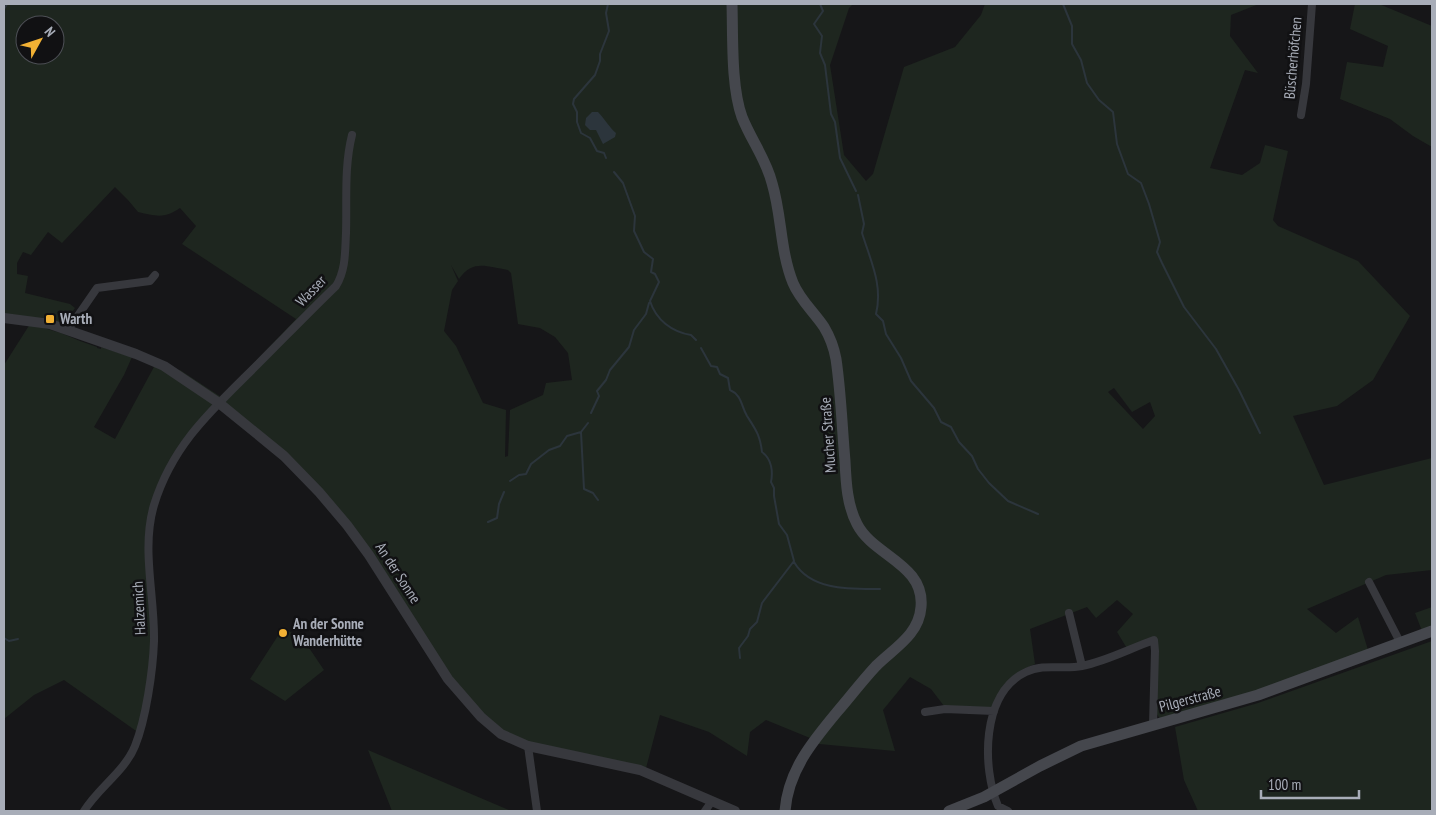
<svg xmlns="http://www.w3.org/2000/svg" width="1436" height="815" font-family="'PT Sans Narrow',sans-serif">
	<rect width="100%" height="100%" fill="#161618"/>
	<path fill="#1e261f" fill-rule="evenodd" d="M4 4H853L849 8 830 65 844 155 866 181 873 174 904 67 955 47 981 15 985 4H1259L1231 15 1230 36 1258 73 1245 70 1210 168 1242 175 1260 163 1265 145 1288 151 1273 220 1278 226 1358 261 1410 316 1373 380 1337 406 1293 416 1324 485 1432 458V570L1386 575 1307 609 1336 633 1358 617 1368 650 1287 682 1161 720 1156 713 1154 640 1128 650 1117 632 1133 614 1117 600 1096 618 1087 607 1030 629 1035 664C1013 673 1003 689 991 708L944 706 931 689 910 677 883 710 895 751 819 744 810 738 766 720 750 732 747 756 709 732 660 715 645 772 508 739 461 695 389 586 303 474 219 404 173 459 151 518 154 642 139 733 64 680 34 695 4 719V365L30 324 61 333 80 341 97 347V348L101 349V347L132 357 124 375 94 427 115 439 155 365 175 377 180 370 221 397 296 319 182 244 196 226 180 208C164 219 156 216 138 212L128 200 115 187 62 243 48 232 31 255 23 252 17 263V274L28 276 25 293 70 304 75 308 65 322 75 325 68 330 4 318ZM25 25H55V55H25ZM451 265 459 279C473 259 487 267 508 270L511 273 518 324 540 328 555 337 568 353 572 380 546 383 543 395 510 410 508 456 505 457 506 410 483 403 456 346 444 331 452 290 458 281ZM1114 388 1132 412 1150 402 1155 416 1143 429 1108 392Z
		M1355 4H1379L1432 26V147L1413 136 1390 119 1340 99 1347 62 1383 67 1388 46 1350 29Z
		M1432 607V627L1422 631 1415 613Z
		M283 628 303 639 324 670 285 701 250 679Z
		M1432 641V811H1198L1184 780 1175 727 1258 703Z
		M368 750 511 811H392Z"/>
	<path fill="#2c353c" d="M592 112H598C605 119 609 127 616 133L615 137 603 144 596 130H590L585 125 586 118Z"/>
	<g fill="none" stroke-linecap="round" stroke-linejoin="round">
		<path stroke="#2c353c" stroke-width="2" d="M820 4 823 11 814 24 822 36 820 53 825 65 831 114 835 122 840 158 856 191
			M1063 4 1072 26V44L1081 60 1087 83 1099 100 1113 112 1117 144 1128 174 1141 183 1149 204 1160 242 1157 252 1162 263 1184 307 1216 349 1239 390 1260 433
			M4 9 7 4
			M606 158 604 153 597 151 590 138 581 133 577 122V112L573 104 574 99 595 75 600 61V54L609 31 606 13 608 4
			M614 172 623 183 635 216 634 231 644 252 653 259 651 272 655 274 659 282 650 301C656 320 672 332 691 335L696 340
			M858 195 864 224 862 233C871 262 883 285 876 314L883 321 886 334 901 358 911 381 934 408 941 422 951 427 959 442 972 456 978 469 989 483 1008 501 1038 514
			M701 348 711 366 717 367 720 374 728 378 730 390C742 395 741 406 747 416 756 430 760 435 762 452 772 459 773 472 771 482L774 488V496L779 524 787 535 794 561 762 603 757 622 750 629 748 636 739 648 740 658
			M591 413 599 396 597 391 606 380 610 370 629 347 634 330 646 314 649 303
			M588 423 581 432 584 489 593 493 598 500
			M510 481 519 475 526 474 531 464 549 450 560 446 567 436 581 432
			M488 522 497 518 499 504 504 492
			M794 562C811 591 851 589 880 589
			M4 638 9 641 18 639"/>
		<path stroke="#37383d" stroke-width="8" d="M1301 115 1306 84 1312 4
			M68 330 97 288 150 281 155 275
			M1369 582 1400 642
			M1069 613 1082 666
			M925 712 945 709 994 711
			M528 746 537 811
			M84 811C98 788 125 771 135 746 146 719 153 670 154 641 155 596 141 549 154 505 173 443 214 408 258 364 284 338 310 311 336 286 346 270 345 251 346 233 347 200 344 167 352 135
			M705 811 712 801
			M1008 811 998 806C982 768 981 693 1026 672 1044 663 1063 670 1082 666 1107 661 1131 648 1154 640L1155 651 1153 725"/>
		<path stroke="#37383d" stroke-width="10" d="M4 318 50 324 136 354 164 366 219 403 284 456 319 492 347 525 369 555 448 679 481 717 501 734 528 746 640 770 735 811"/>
		<path stroke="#45474d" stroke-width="11" d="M732 4C733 37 731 87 742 117 751 140 766 159 772 183 782 216 780 251 793 283 800 300 814 312 824 327 830 337 834 348 836 359 841 393 842 427 845 461 846 482 847 505 857 524 873 556 925 564 921 607 919 635 894 648 876 666 862 681 850 697 837 712 812 742 788 771 785 811
			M949 811 984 797 1040 766 1081 746 1258 695 1432 631"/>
	</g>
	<g fill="#f2b134" stroke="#111113" stroke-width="2">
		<rect x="45" y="314" width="10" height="10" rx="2.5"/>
		<circle cx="283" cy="633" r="5"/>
	</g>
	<g text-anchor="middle" stroke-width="5" stroke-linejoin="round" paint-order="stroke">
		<g font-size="15" fill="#a8adb8" stroke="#111113">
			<text transform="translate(1293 58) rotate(-85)" y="5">Büscherhöfchen</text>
			<text transform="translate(311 291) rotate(-46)" y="5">Wasser</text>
			<text transform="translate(828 435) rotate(-94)" y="5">Mucher Straße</text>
			<text transform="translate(398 573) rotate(57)" y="5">An der Sonne</text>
			<text transform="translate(139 608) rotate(-93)" y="5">Halzemich</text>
			<text transform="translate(1190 699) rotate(-15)" y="5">Pilgerstraße</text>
		</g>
		<g font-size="15" font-weight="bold" fill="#a8adb8" stroke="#111113" text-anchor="start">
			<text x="60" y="324">Warth</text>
			<text x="293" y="629">An der Sonne<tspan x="293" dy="17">Wanderhütte</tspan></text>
		</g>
	</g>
	<rect width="1436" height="815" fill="none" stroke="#a8adb8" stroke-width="10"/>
	<g transform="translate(40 40) rotate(50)"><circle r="24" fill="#111113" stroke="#4d4f55"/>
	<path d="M0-4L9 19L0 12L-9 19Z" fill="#f2b134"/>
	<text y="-8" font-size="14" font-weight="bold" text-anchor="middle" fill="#a8adb8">N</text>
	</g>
	<path d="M1261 790v8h98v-8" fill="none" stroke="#a8adb8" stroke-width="2.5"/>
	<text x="1268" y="790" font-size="15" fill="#a8adb8" stroke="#111113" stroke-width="4" paint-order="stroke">100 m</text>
</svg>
